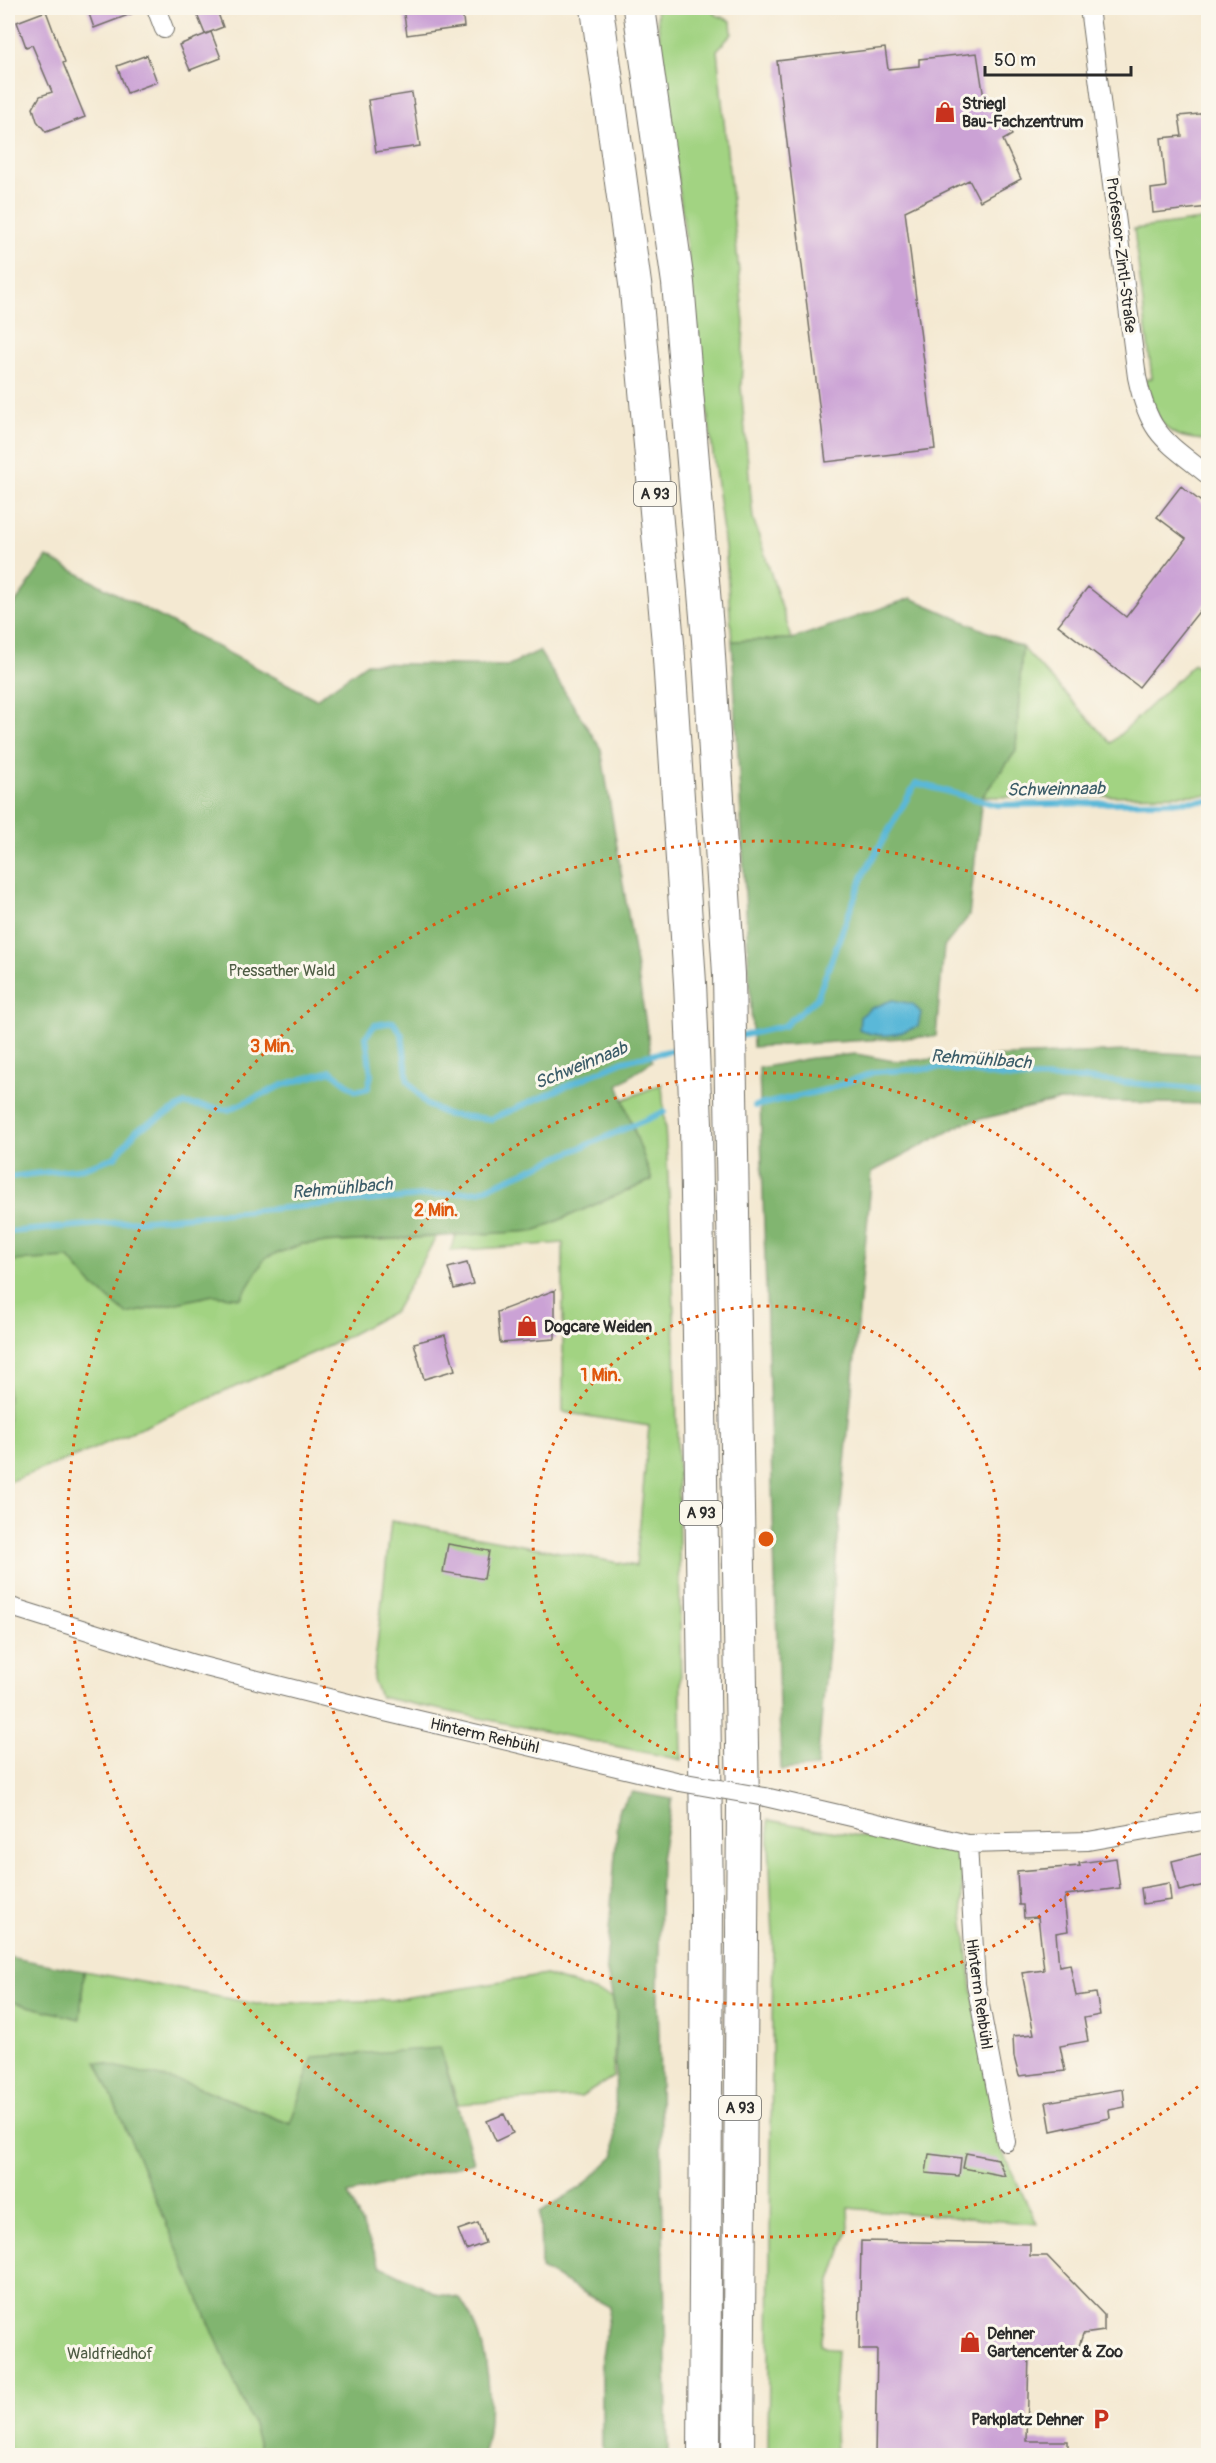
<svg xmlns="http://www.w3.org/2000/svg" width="1216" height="2463" font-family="Pangolin,sans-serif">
	<rect width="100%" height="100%" fill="#fbf7ec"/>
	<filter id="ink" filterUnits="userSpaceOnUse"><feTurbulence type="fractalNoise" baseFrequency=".0167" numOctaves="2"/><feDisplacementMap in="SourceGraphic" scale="12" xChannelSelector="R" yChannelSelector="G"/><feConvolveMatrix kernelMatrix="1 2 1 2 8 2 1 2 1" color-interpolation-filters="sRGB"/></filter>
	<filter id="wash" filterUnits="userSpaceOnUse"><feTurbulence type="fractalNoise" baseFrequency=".008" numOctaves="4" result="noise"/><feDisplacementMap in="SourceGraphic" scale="24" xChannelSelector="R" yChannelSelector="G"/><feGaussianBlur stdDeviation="1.35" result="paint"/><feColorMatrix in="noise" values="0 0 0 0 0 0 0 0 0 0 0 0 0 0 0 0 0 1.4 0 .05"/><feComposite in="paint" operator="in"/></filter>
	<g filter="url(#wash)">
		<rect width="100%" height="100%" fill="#f4e9d2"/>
		<path fill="#a2d382" stroke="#667f56" stroke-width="1.5" d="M656 8H714V14L731 21 732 34 717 50 744 323 741 387 753 518 792 639 732 641 726 556Z
			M1208 219V440C1160 439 1159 421 1145 380L1152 378 1134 229Z
			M1022 647 1111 743 1194 664 1208 677V795L982 797 1016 751Z
			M662 1084C679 1309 678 1535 682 1760L380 1697 373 1680 391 1521 636 1566 649 1426 563 1412V1243L450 1251 456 1235 534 1231 652 1180 623 1100Z
			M436 1237 395 1311 331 1345 84 1453 8 1482V1261L69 1258 91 1284 127 1314 213 1295 240 1298 265 1258 302 1244Z
			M768 1820 962 1854V1905L971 1981 997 2141 1037 2224 848 2208 849 2228 831 2281 820 2344 837 2351 834 2399 836 2455 768 2456 773 1937Z
			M84 1971 256 2004 391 2000 546 1975 612 1997 616 2013 613 2077 581 2097 458 2104 440 2048 291 2124 190 2084 253 2425 262 2455H8V2001L80 2019Z"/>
		<path fill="#81b570" stroke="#56704e" stroke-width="1.5" d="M47 557 316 699 367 663 507 666 539 651 601 749 652 1061 618 1085 652 1180 534 1231 302 1244 265 1258 241 1298 213 1295 127 1314 91 1284 69 1258 8 1261V614Z
			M911 598 1022 647 1016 751 982 797 969 916 944 947 936 1036 753 1047 732 641 792 639Z
			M1126 1051 1208 1055V1104L1058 1101 964 1123 872 1172 817 1767 781 1770 759 1068 811 1058 856 1054 894 1061Z
			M633 1792 672 1799 661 1859 658 1994 668 2455H602V2357L610 2307 541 2269 540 2212 580 2188 615 2155 616 2013 606 1967 619 1808Z
			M8 1957 84 1971 80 2019 8 2001Z
			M440 2048 474 2162 348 2194 381 2266 438 2294 460 2298C466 2309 474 2320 478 2331 490 2366 494 2420 483 2455H262L253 2425 97 2062 190 2084 290 2124 313 2057Z"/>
		<path fill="#5ab8d8" stroke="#427282" stroke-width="1.5" d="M892 1000 913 1004 921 1013 918 1026C899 1035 879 1040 859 1029L860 1017 870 1009Z"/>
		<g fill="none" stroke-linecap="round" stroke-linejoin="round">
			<path stroke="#5ab8d8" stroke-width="6" d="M740 1036 784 1026 817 998 864 873 916 783 997 805 1208 801
				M755 1106 829 1089 874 1072 939 1068 1012 1078 1085 1079 1208 1090
				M8 1177 83 1168 115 1157 137 1130 185 1104 228 1110 283 1085 331 1071 356 1091 368 1088 371 1075 366 1036 375 1025 393 1022 402 1035 408 1081 427 1105 448 1115 492 1119 623 1061 683 1048
				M8 1232 480 1191 664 1112"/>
		</g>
		<g id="blocks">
			<path fill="#cba2d5" d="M87 8H144V9L94 28Z
				M209 8H216L223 27 205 34 196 12Z
				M403 8H462L464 27 407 35Z
				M46 11 65 62 63 63 85 117 46 132 37 121 33 108 40 96 52 92 32 45 26 47 17 22Z
				M211 32 221 58 190 70 179 45Z
				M885 48 888 69 919 66V59L977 53 986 111 997 105 1012 135 1003 140 1021 179 980 201 969 180 905 211 935 449 826 462 777 61Z
				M147 55 157 82 127 93 117 66Z
				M412 93 420 146 376 152 368 100Z
				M1209 113V207L1153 213 1151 189 1166 187 1161 138 1182 136 1179 116Z
				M1181 486 1209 508V599L1139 687 1058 625 1088 587 1126 617 1186 539 1157 517Z
				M467 1263 473 1284 454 1289 448 1268Z
				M555 1290V1339L500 1343 497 1312Z
				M445 1335 455 1370 424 1379 414 1343Z
				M448 1544 489 1551 484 1579 443 1572Z
				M1209 1852V1884L1179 1891 1172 1861Z
				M1116 1858 1120 1888 1066 1895 1064 1900 1068 1931 1056 1933 1059 1966 1070 1964 1076 1996 1096 1993 1100 2015 1084 2018 1088 2041 1060 2046 1065 2071 1019 2076 1014 2057 1013 2036 1034 2034 1022 1973 1044 1970 1038 1917 1024 1918 1023 1905H1019L1017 1871 1080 1866 1079 1863Z
				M1169 1883 1171 1900 1143 1904 1141 1888Z
				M1123 2089 1125 2107 1109 2110 1110 2118 1051 2131 1046 2102Z
				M504 2114 513 2133 496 2141 487 2121Z
				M966 2153 998 2159 1005 2176 963 2168Z
				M929 2154 961 2158 959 2176 926 2173Z
				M478 2223 485 2243 466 2250 458 2230Z
				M861 2241 1030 2244V2256H1047L1104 2315V2331L1083 2334 1077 2352 1029 2351 1027 2441H1068V2456H875L877 2350H859Z"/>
		</g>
	</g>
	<g filter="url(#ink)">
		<use href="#blocks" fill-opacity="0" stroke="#716e65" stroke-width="1.5"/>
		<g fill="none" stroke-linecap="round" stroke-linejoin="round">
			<defs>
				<path id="street" d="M156 8 164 29
					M1089 8 1137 377C1149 435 1164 440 1208 475
					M8 1606 194 1664 368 1708 680 1782
					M765 1797 968 1844 1088 1841 1208 1820
					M968 1844 976 1984 1006 2142"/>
				<path id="highway" d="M597 8 636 291 668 643 690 983 696 1123 707 1903 704 2456
					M639 8 678 283 708 640 729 974 743 1805 738 2456"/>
			</defs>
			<use href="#street" stroke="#716e65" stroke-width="20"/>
			<use href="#highway" stroke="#716e65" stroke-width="34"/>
			<use href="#street" stroke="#fff" stroke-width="18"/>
			<use href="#highway" stroke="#fff" stroke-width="32"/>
			<defs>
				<path id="street-bridge" d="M680 1782 765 1797"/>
			</defs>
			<use href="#street-bridge" stroke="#716e65" stroke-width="20" stroke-linecap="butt"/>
			<use href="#street-bridge" stroke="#fff" stroke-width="18"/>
		</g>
	</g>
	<g fill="none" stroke="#df570e" stroke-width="3" stroke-dasharray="3 6">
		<circle cx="766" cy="1539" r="233"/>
		<path d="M1208 1687A466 466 0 1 1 1208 1391"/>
		<path d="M1205 2081A698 698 0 1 1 1205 997"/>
	</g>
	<defs>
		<symbol id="shop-bare" viewBox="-9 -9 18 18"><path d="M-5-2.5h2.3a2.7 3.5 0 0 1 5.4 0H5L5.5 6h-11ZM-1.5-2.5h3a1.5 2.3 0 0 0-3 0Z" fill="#c8321e" stroke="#fbf7ec" stroke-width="2.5" paint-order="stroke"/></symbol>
		<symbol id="parking-bare" viewBox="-9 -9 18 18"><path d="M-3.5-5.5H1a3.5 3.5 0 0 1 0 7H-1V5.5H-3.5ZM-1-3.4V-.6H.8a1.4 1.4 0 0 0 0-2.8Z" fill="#c8321e" stroke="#fbf7ec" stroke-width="2.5" paint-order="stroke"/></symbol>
	</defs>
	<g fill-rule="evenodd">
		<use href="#shop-bare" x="930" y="97" width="30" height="30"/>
		<use href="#shop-bare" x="512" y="1311" width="30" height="30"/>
		<use href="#shop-bare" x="955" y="2327" width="30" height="30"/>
		<use href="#parking-bare" x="1086" y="2404" width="30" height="30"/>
	</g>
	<g text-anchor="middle" stroke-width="6" stroke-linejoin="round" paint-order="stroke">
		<g fill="#fbf7ec" stroke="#696865" stroke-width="1.5">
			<rect x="634" y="482" width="42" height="24" rx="4.5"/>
			<rect x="680" y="1501" width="42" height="24" rx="4.5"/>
			<rect x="719" y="2096" width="42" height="24" rx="4.5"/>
		</g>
		<g font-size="15" font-weight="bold" fill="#2b2b2b">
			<text x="655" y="499">A 93</text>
			<text x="701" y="1518">A 93</text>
			<text x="740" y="2113">A 93</text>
		</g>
		<g font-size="16" font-weight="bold" fill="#2b2b2b" stroke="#fbf7ec" text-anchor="start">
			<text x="962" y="109">Striegl<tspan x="962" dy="18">Bau-Fachzentrum</tspan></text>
			<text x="544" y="1332">Dogcare Weiden</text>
			<text x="987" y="2339">Dehner<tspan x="987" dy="18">Gartencenter &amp; Zoo</tspan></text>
			<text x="1084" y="2425" text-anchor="end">Parkplatz Dehner</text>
		</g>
		<g font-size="16" fill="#2b2b2b" stroke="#fbf7ec">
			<text transform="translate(1122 255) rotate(83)" y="6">Professor-Zintl-Straße</text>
			<text transform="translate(485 1735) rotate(13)" y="6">Hinterm Rehbühl</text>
			<text transform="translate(980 1994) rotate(82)" y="6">Hinterm Rehbühl</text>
		</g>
		<g font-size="16" fill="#4f5d45" stroke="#fbf7ec">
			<text x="282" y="976">Pressather Wald</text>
			<text x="110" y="2359">Waldfriedhof</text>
		</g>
		<g font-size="18" font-style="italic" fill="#3b5c68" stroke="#fbf7ec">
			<text transform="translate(1056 789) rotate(-1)" y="6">Schweinnaab</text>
			<text transform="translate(981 1059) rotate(4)" y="6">Rehmühlbach</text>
			<text transform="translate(581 1065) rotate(-22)" y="6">Schweinnaab</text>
			<text transform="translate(342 1188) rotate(-5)" y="6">Rehmühlbach</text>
		</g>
	</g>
	<circle cx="766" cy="1539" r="9" fill="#df570e" stroke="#fbf7ec" stroke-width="3"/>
	<g font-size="18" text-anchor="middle" font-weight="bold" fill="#df570e" stroke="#fbf7ec" stroke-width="6" stroke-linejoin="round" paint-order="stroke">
		<text x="272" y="1052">3 Min.</text>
		<text x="436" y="1216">2 Min.</text>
		<text x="601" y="1381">1 Min.</text>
	</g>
	<rect width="1216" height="2463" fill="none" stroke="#fbf7ec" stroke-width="30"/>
	<path d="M985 66v9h146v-9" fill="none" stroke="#2b2b2b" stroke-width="3"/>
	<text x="994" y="66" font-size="18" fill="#2b2b2b" stroke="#fbf7ec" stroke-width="4.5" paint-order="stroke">50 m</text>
</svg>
